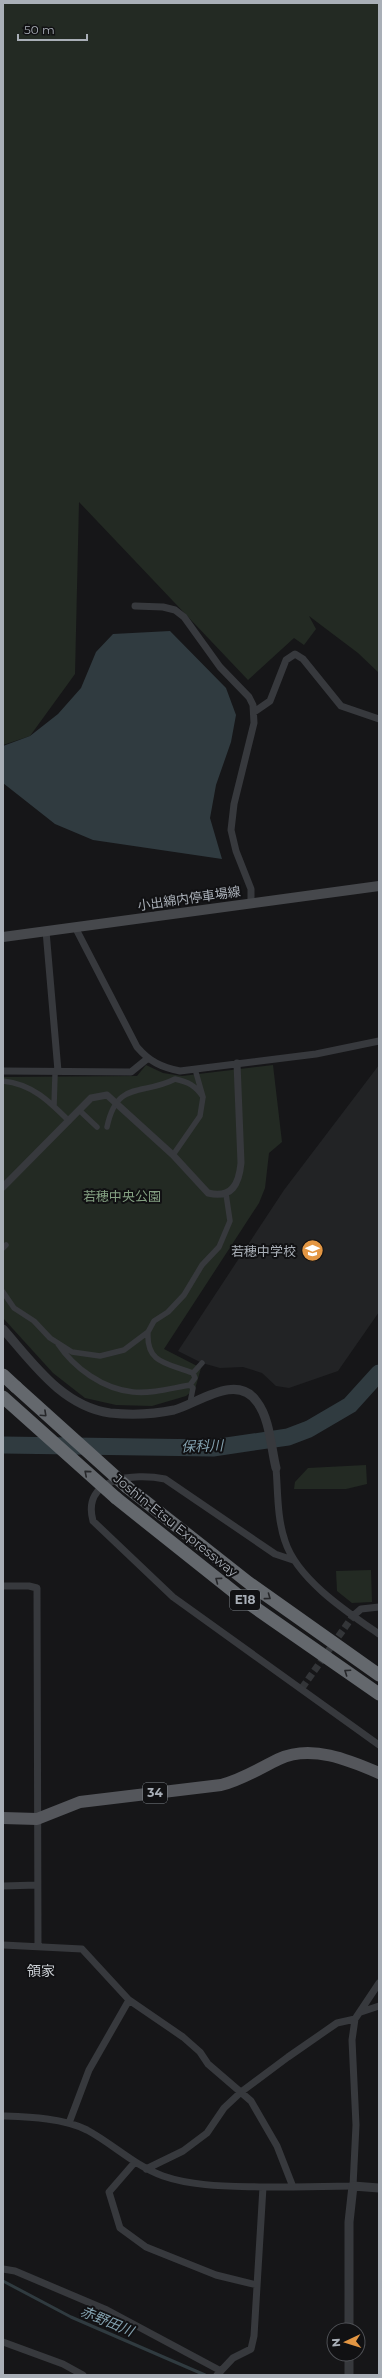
<svg xmlns="http://www.w3.org/2000/svg" width="382" height="2378" font-family="Montserrat,'Noto Sans JP',sans-serif">
	<rect width="100%" height="100%" fill="#161618"/>
	<path fill="#222325" d="M379 1065V1312L338 1371 289 1388 276 1386 262 1373 243 1367 220 1368 202 1363 178 1351 284 1190Z"/>
	<path fill="#232a23" d="M3 3H379V673L358 653 309 616 316 629 304 645 294 638 248 680 79 502 75 674 30 736 3 745Z
		M146 1065 163 1073 182 1076 273 1065 282 1142 269 1153 265 1188 259 1203 164 1349 201 1368 195 1389 186 1396 152 1406 116 1405 85 1398 53 1373 3 1318V1077L137 1076Z
		M366 1465 367 1484 346 1489H294L295 1482 308 1468Z
		M371 1570 372 1602 352 1603 337 1591 336 1571Z"/>
	<path fill="#303b40" d="M170 631 226 688 236 715 231 742 216 785 210 818 222 859 93 840 55 824 3 783V746L30 736 58 714 81 688 96 652 113 634Z"/>
	<g fill="none" stroke-linecap="round" stroke-linejoin="round">
		<path stroke="#303b40" stroke-width="3" d="M3 2281 71 2317 205 2375"/>
		<path stroke="#303b40" stroke-width="17" d="M3 1445 213 1448 288 1437 309 1429 350 1405 379 1373"/>
		<path stroke="#333538" stroke-width="7" stroke-dasharray="7 3.5" stroke-linecap="butt" d="M302 1688 353 1616"/>
		<path stroke="#37393d" stroke-width="5.5" d="M3 1081C32 1084 49 1101 69 1121
			M54 1106 55 1075
			M79 1110 97 1127
			M107 1127C117 1079 143 1096 175 1079 188 1082 195 1085 203 1097
			M173 1155 200 1116 203 1097 195 1069
			M3 1248 6 1245
			M3 1292 14 1308 34 1321 50 1338 72 1352 100 1356 124 1350 148 1332 154 1321 168 1312 184 1295 202 1265 219 1247 230 1221 226 1194
			M148 1332C146 1364 168 1363 193 1373L195 1378 190 1385
			M58 1344C74 1368 103 1389 133 1392 152 1394 172 1388 190 1385L193 1388 190 1403
			M193 1373 202 1363"/>
		<path stroke="#37393d" stroke-width="7" d="M135 606 163 607 175 610 184 617 220 667 249 697 253 705 254 723 234 804 231 830 236 851 251 889V903
			M254 712 270 701 286 660 295 654 303 659 341 706 379 719
			M75 927 137 1047C150 1062 161 1067 180 1071L316 1054 379 1041
			M46 931 58 1071
			M3 1071 131 1072 147 1059
			M3 1187 91 1098 107 1095 173 1155 208 1193C232 1199 239 1184 241 1163L237 1063
			M276 1468C278 1492 277 1518 285 1541 297 1579 347 1612 379 1634
			M293 1560 275 1554 165 1479C135 1473 81 1477 93 1521L173 1597 379 1745
			M3 1586H29L37 1588 38 1946
			M353 1616 361 1609 379 1607
			M3 1886 37 1885
			M3 1945 82 1949 129 2000 183 2037 200 2052 208 2064 251 2101 277 2146 293 2187H263L254 2336 251 2349 233 2358 217 2375
			M361 2012 379 2006
			M3 2116C29 2117 63 2118 87 2130 113 2144 135 2166 163 2176 195 2187 230 2186 263 2187
			M69 2123 89 2070 129 2000
			M135 2162 109 2192 120 2228 146 2247 216 2275 257 2285
			M146 2169 183 2151 207 2133 224 2108 241 2092 288 2057 337 2023 355 2019
			M293 2187 353 2186 356 2125 352 2040 355 2019 379 1983
			M3 2269 15 2271 107 2310 221 2371
			M3 2342 63 2364 83 2375"/>
		<path stroke="#37393d" stroke-width="9" d="M3 1329C33 1363 62 1406 110 1413 130 1415 155 1414 174 1410 197 1404 237 1372 257 1402 270 1419 271 1448 276 1468
			M349 2330V2222L353 2186 379 2188
			M349 2375V2354"/>
		<path stroke="#46484c" stroke-width="10" d="M3 937 379 886"/>
		<path stroke="#54565b" stroke-width="12" d="M3 1818 37 1819 80 1802 221 1785C242 1780 260 1768 279 1759 311 1744 349 1760 379 1773"/>
		<path stroke="#64686d" stroke-width="13" d="M3 1375 16 1387
			M127 1487 249 1583 379 1675
			M116 1498 244 1600 379 1694"/>
		<path stroke="#64686d" stroke-width="13" d="M16 1387 127 1487
			M3 1397 116 1498"/>
	</g>
	<defs><path id="oneway-chevron" d="M-2-3.5L2.5 0L-2 3.5" fill="none" stroke-width="1.6" stroke-linecap="round" stroke-linejoin="round"/></defs>
	<g stroke="#26272a">
		<use href="#oneway-chevron" transform="translate(44 1414) rotate(43)"/>
		<use href="#oneway-chevron" transform="translate(87 1473) rotate(-139)"/>
		<use href="#oneway-chevron" transform="translate(218 1580) rotate(-143)"/>
		<use href="#oneway-chevron" transform="translate(268 1597) rotate(36)"/>
		<use href="#oneway-chevron" transform="translate(347 1672) rotate(-146)"/>
	</g>
	<defs>
		<symbol id="school-disc" viewBox="-11 -11 22 22"><circle r="9.5" fill="#e39643" stroke="#111113"/><path d="M0-5L7-2L0 1L-7-2ZM-4 1L0 2.5L4 1V4Q0 6-4 4Z" fill="#fff"/></symbol>
	</defs>
	<g fill-rule="evenodd">
		<use href="#school-disc" x="300" y="1238" width="25" height="25"/>
	</g>
	<g text-anchor="middle" stroke-width="4" stroke-linejoin="round" paint-order="stroke">
		<g fill="#111113" stroke="#7b8086" stroke-width="1">
			<rect x="230" y="1590" width="30" height="20" rx="3"/>
			<rect x="143" y="1783" width="24" height="20" rx="3"/>
		</g>
		<g font-size="12" font-weight="bold" fill="#a9afb7">
			<text x="245" y="1604">E18</text>
			<text x="155" y="1797">34</text>
		</g>
		<g font-size="13" fill="#a9afb7" stroke="#111113">
			<text transform="translate(189 898) rotate(-8)" y="5">小出綿内停車場線</text>
			<text transform="translate(176 1525) rotate(39)" y="5">Joshin-Etsu Expressway</text>
		</g>
		<g font-size="13" fill="#84a082" stroke="#111113">
			<text x="122" y="1201">若穂中央公園</text>
		</g>
		<g font-size="13" fill="#a9afb7" stroke="#111113" text-anchor="end">
			<text x="296" y="1256">若穂中学校</text>
		</g>
		<g font-size="14" font-style="italic" fill="#83a1af" stroke="#111113">
			<text transform="translate(202 1446) rotate(-2)" y="5">保科川</text>
			<text transform="translate(107 2321) rotate(23)" y="5">赤野田川</text>
		</g>
		<g font-size="14" fill="#caced3" stroke="#111113">
			<text x="41" y="1976">領家</text>
		</g>
	</g>
	<rect width="382" height="2378" fill="none" stroke="#a9afb7" stroke-width="8"/>
	<g transform="translate(346 2342) rotate(266)"><circle r="19" fill="#111113" stroke="#4e5055"/>
	<path d="M0-3L7 15L0 10L-7 15Z" fill="#e39643"/>
	<text y="-6" font-size="11" font-weight="bold" text-anchor="middle" fill="#a9afb7">N</text>
	</g>
	<path d="M18 34v6h69v-6" fill="none" stroke="#a9afb7" stroke-width="2"/>
	<text x="24" y="34" font-size="12" fill="#a9afb7" stroke="#111113" stroke-width="3" paint-order="stroke">50 m</text>
</svg>
